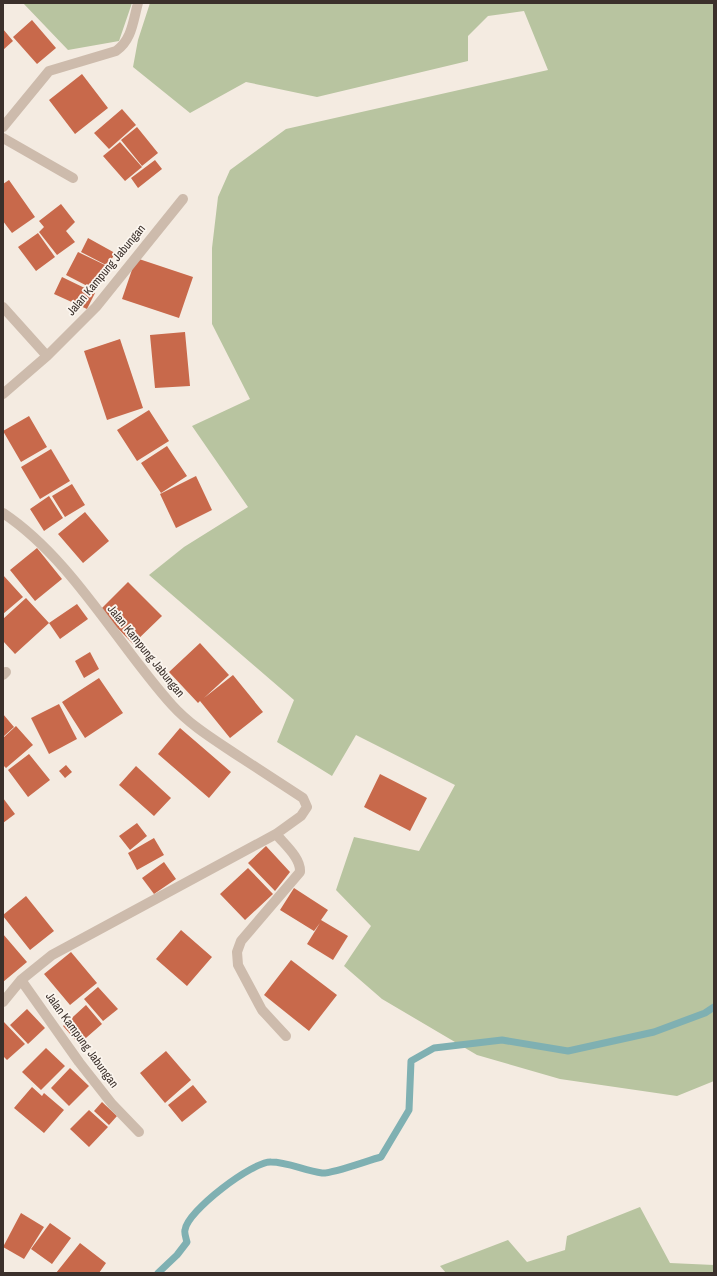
<svg xmlns="http://www.w3.org/2000/svg" width="717" height="1276" font-family="'Archivo Narrow',sans-serif">
	<rect width="100%" height="100%" fill="#f4ebe1"/>
	<path fill="#b8c4a0" d="M23 3H132L119 41 68 50Z
		M150 3H714V1081L677 1096 560 1079 477 1055 382 999 344 966 371 926 336 890 354 837 419 851 455 785 356 735 332 776 277 742 294 700 149 575 184 547 248 507 192 426 250 399 212 324V248L218 197 230 170 286 129 548 70 524 11 488 16 468 36V61L317 97 246 82 190 113 133 67 138 40Z
		M640 1207 670 1263 714 1265V1273H446L440 1266 508 1240 527 1262 565 1250 567 1236Z"/>
	<g fill="none" stroke-linecap="round" stroke-linejoin="round">
		<path stroke="#7fb0b2" stroke-width="7" d="M158 1273 177 1255 187 1242C186 1238 184 1233 185 1230 187 1211 253 1161 271 1162 288 1162 305 1171 322 1173 332 1174 369 1160 381 1157L409 1110 411 1061 434 1048 502 1040 568 1051 654 1032 705 1013 714 1007"/>
	</g>
	<path fill="#c8694b" d="M32 20 56 48 37 64 13 37Z
		M3 29 13 41 3 50Z
		M82 74 108 108 75 134 49 100Z
		M122 109 136 125 109 149 94 133Z
		M137 127 158 153 142 166 121 140Z
		M120 142 142 167 125 181 103 156Z
		M155 160 162 169 138 188 131 178Z
		M9 180 35 217 12 233 3 221V184Z
		M61 204 75 222 66 231 75 242 57 255 39 232 44 227 39 221Z
		M38 233 55 257 36 271 18 247Z
		M88 238 115 253 108 266 81 252Z
		M78 252 107 266 95 290 66 275Z
		M136 258 193 277 179 318 122 299Z
		M62 277 95 293 87 309 54 294Z
		M185 332 190 386 155 388 150 335Z
		M120 339 143 408 107 420 84 351Z
		M149 410 169 441 137 461 117 430Z
		M29 416 47 447 21 462 3 431Z
		M167 446 187 476 161 493 141 463Z
		M51 449 70 481 40 499 21 467Z
		M196 476 212 510 176 528 160 494Z
		M72 484 85 505 65 517 52 496Z
		M49 496 63 518 44 531 30 509Z
		M85 512 109 541 83 563 58 534Z
		M37 548 62 579 35 601 10 570Z
		M3 575 23 597 3 614Z
		M128 582 162 616 133 644 100 610Z
		M26 598 49 623 15 654 3 641V619Z
		M77 604 88 619 60 639 49 623Z
		M200 643 229 675 204 698 233 675 263 712 230 738 200 701 198 703 169 672Z
		M90 652 99 669 84 678 75 661Z
		M99 678 123 713 85 738 62 702Z
		M59 704 77 739 49 754 31 718Z
		M3 714 14 727 3 737Z
		M16 726 33 745 6 768 3 765V738Z
		M180 728 231 772 209 798 158 754Z
		M29 754 50 780 28 797 8 770Z
		M66 765 72 772 65 778 59 771Z
		M136 766 171 798 154 816 119 785Z
		M380 774 427 798 410 831 364 807Z
		M3 798 15 814 3 823Z
		M137 823 147 836 130 850 119 836Z
		M154 838 164 855 137 870 128 853Z
		M266 846 290 872 275 891 248 863Z
		M164 862 176 879 154 894 142 878Z
		M248 868 273 894 245 920 220 894Z
		M294 888 328 910 321 920 348 936 333 960 307 944 320 923 314 931 280 910Z
		M26 896 54 931 30 950 3 916V915Z
		M181 930 212 957 187 986 156 959Z
		M3 934 27 962 3 982Z
		M71 952 97 983 70 1005 44 974Z
		M291 960 337 995 309 1031 264 995Z
		M98 987 118 1009 103 1021 84 999Z
		M86 1005 102 1024 79 1044 63 1026Z
		M27 1009 45 1028 28 1044 10 1025Z
		M3 1021 25 1044 7 1060 3 1056Z
		M46 1048 65 1066 41 1090 22 1072Z
		M166 1051 191 1080 165 1103 140 1073Z
		M70 1068 89 1086 69 1106 51 1088Z
		M193 1085 207 1102 182 1122 168 1105Z
		M32 1087 42 1096 44 1093 64 1110 44 1133 14 1108Z
		M102 1102 117 1116 109 1125 94 1111Z
		M89 1110 108 1127 89 1147 70 1129Z
		M21 1213 44 1227 24 1259 3 1247Z
		M50 1223 71 1238 52 1264 31 1249Z
		M80 1243 106 1263 99 1273H56Z"/>
	<g fill="none" stroke-linecap="round" stroke-linejoin="round">
		<path stroke="#cdbbac" stroke-width="10" d="M3 127 49 71 116 51C132 40 133 21 138 3
			M3 138 73 178
			M3 307 47 356
			M3 394 47 356 96 307 183 199
			M3 513C72 559 117 644 172 705 190 725 213 739 234 753 257 768 280 783 303 798L307 807 301 816 276 834 52 955 21 980 3 1002
			M3 675 6 672
			M276 834C285 845 301 858 300 872L241 941 237 952 238 965 262 1010 286 1036
			M21 980 79 1062 112 1104 139 1132"/>
	</g>
	<g text-anchor="middle" stroke-width="3.5" stroke-linejoin="round" paint-order="stroke">
		<g font-size="12" fill="#3b302b" stroke="#fbf5ee">
			<text transform="translate(106 270) rotate(-50)" y="4">Jalan Kampung Jabungan</text>
			<text transform="translate(146 651) rotate(51)" y="4">Jalan Kampung Jabungan</text>
			<text transform="translate(82 1040) rotate(54)" y="4">Jalan Kampung Jabungan</text>
		</g>
	</g>
	<rect width="717" height="1276" fill="none" stroke="#3b302b" stroke-width="8"/>
</svg>
